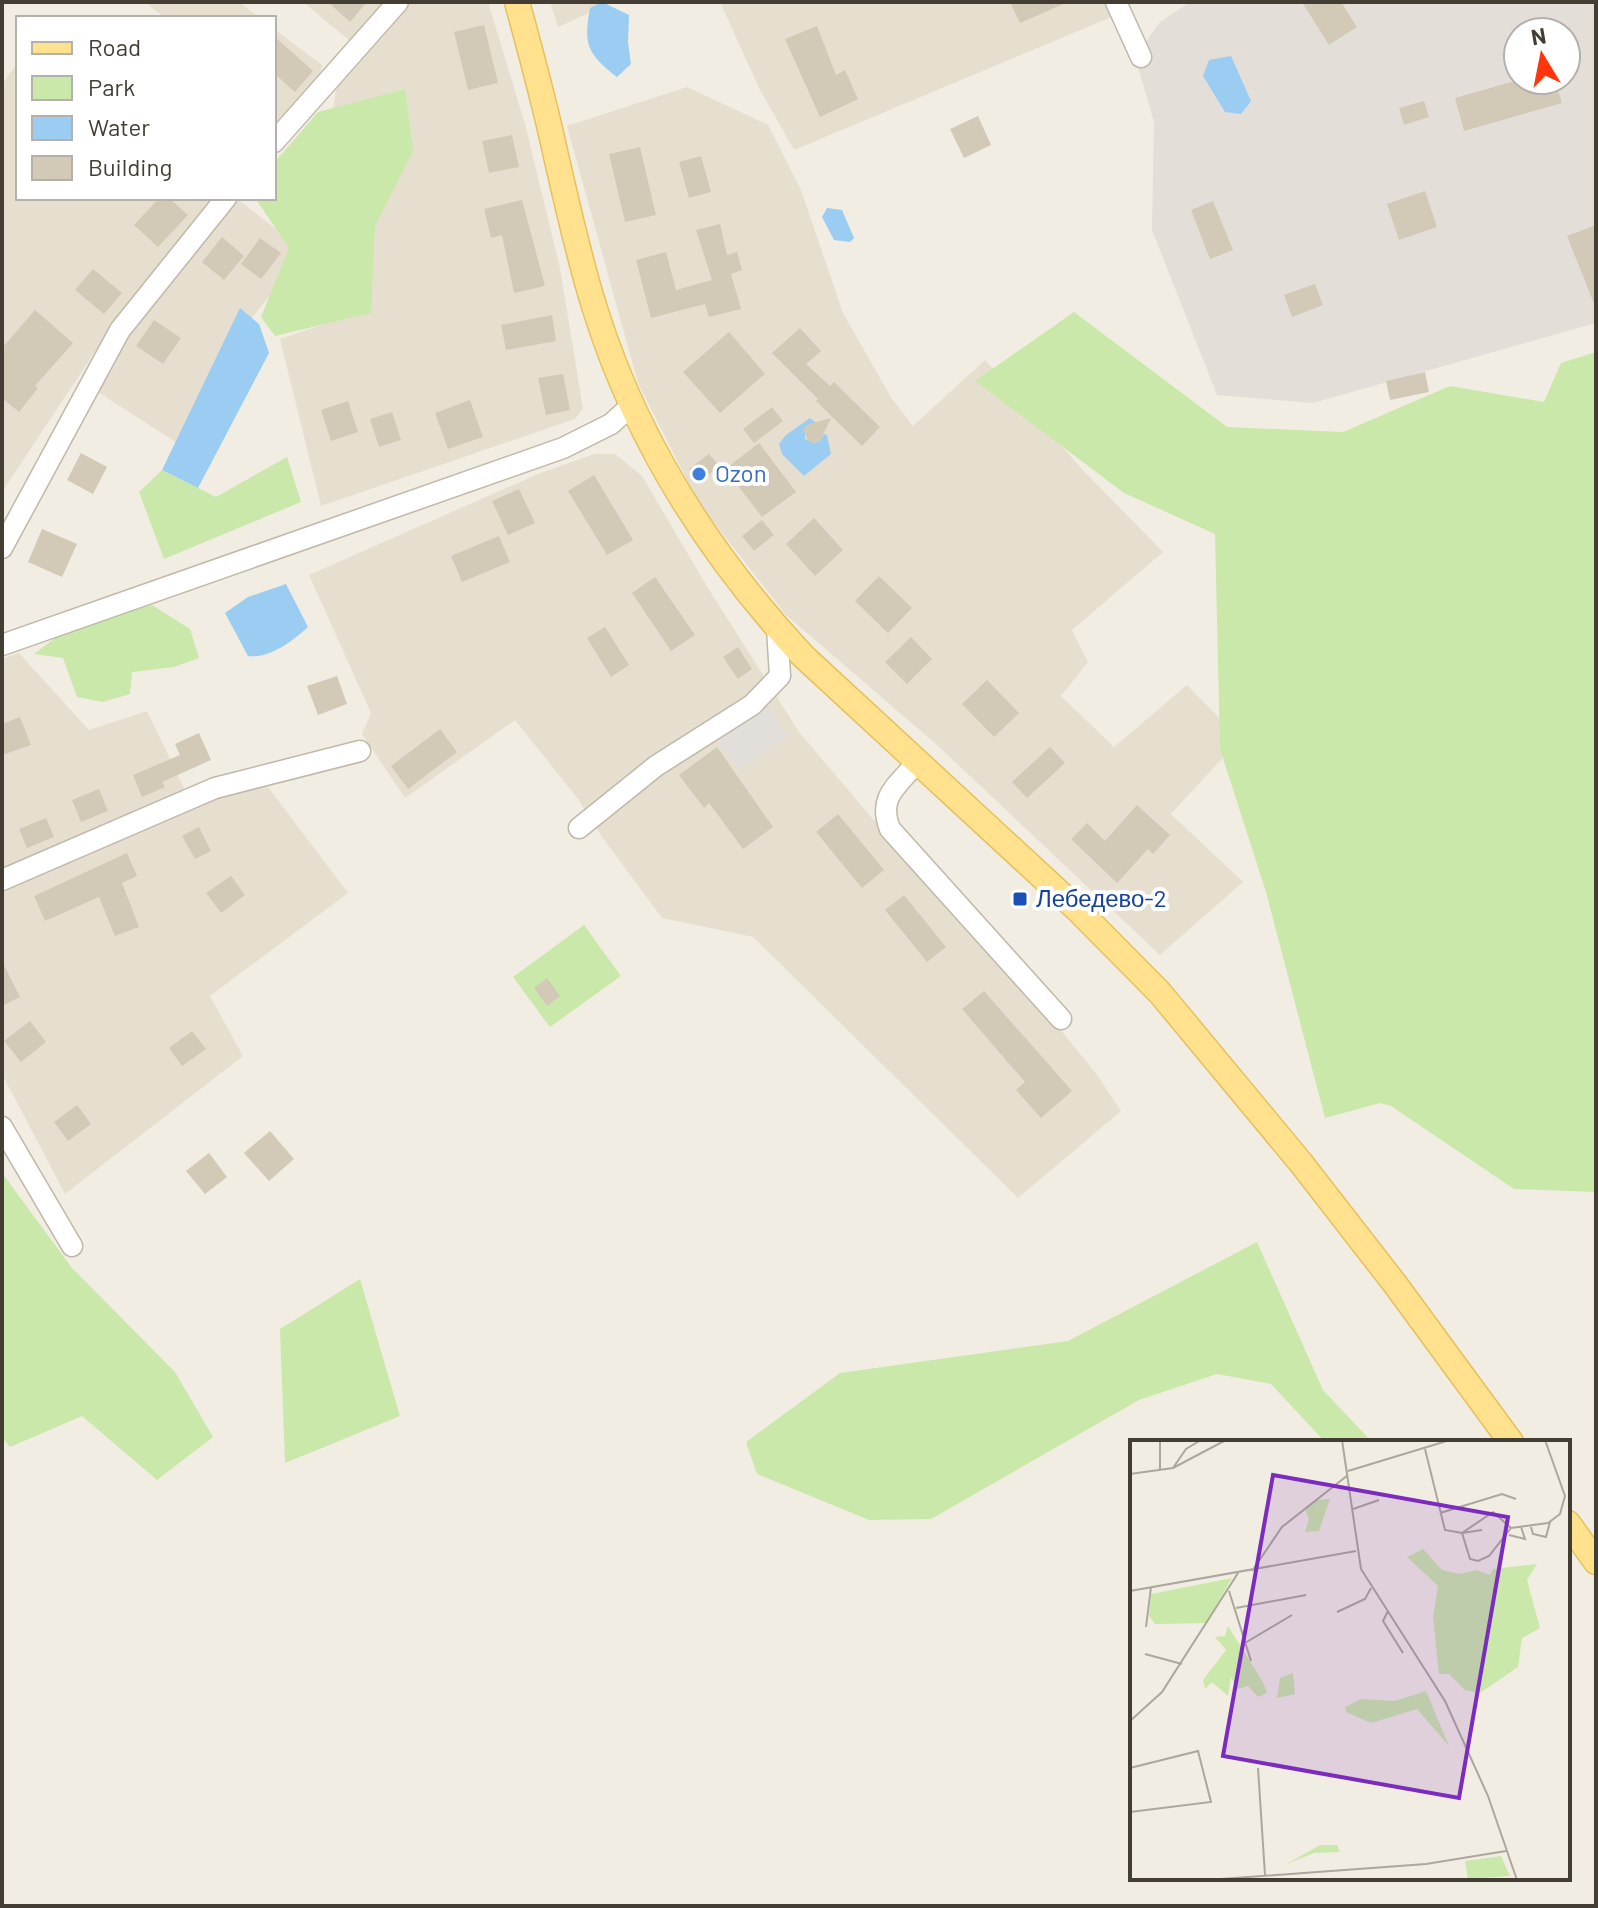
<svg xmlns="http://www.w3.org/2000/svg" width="1598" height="1908" font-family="Barlow,sans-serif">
	<rect width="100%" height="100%" fill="#f2ede2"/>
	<path fill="#e6dfd0" d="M145 2H239L260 18H165Z
		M303 2H389L351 42Z
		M412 2H488L525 124 560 268 583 409 575 419 321 506 280 339 360 312 328 146 337 82Z
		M550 2H613L558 27Z
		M720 2H1116L1121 13 794 150 759 88Z
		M274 29 322 65 317 87 274 136Z
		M17 63 18 198H215L102 341 2 492V85Z
		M687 87 768 125 801 190 843 313 892 399 913 426 985 360 1081 468 1163 552 1072 630 1088 662 1061 696 1114 747 1187 685 1240 739 1171 814 1243 882 1160 955 937 745 786 615 698 502 638 383 567 126Z
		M236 198 305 252 239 334 180 445 95 390 130 326Z
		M594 454H615L642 476 708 588 799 732 894 844 1039 1003 1097 1075 1121 1111 1018 1198 753 937 662 918 602 837 578 799 515 720 405 798 362 734 371 713 309 575 538 474Z
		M19 653 89 730 147 711 194 809 228 794 268 787 348 893 210 996 243 1056 65 1194 2 1074V659Z"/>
	<path fill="#e3ded8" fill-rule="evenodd" d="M1190 2H1596V323L1313 403 1217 395 1152 230 1154 122 1135 57 1160 22ZM1518 32H1566V80H1518Z"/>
	<path fill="#cae8a9" d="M405 89 413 151 375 226 371 313 275 336 261 317 289 248 255 198H274V163L318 112Z
		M1074 312 1227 427 1343 432 1450 386 1544 402 1561 363 1596 352V1192L1514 1189 1391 1106 1380 1103 1325 1118 1266 892 1220 749 1215 534 1124 493 975 381Z
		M287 457 301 502 164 559 139 492 162 470 216 497Z
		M152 605 190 629 199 658 174 667 132 672 130 694 103 702 77 697 63 658 34 654 59 635 97 621Z
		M584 925 621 976 550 1027 513 977Z
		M2 1173 72 1268 175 1372 213 1437 157 1480 82 1416 10 1447 2 1437Z
		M1257 1242 1323 1390 1372 1442H1325L1271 1384 1217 1374 1139 1400 931 1519 869 1520 757 1474 746 1442 840 1373 1068 1341Z
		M360 1279 400 1416 285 1463 280 1329Z"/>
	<path fill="#e2dfdb" d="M764 701 789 735 739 771 714 737Z"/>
	<path fill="#9bccf2" d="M602 2 629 15 628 42 631 64 617 77C588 54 583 46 590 8Z
		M1231 56 1251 101 1241 114 1225 112 1203 76 1209 60Z
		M827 208 842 210 854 238 850 242 834 240 822 217Z
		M240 308 259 324 269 353 198 488 162 470Z
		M810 418 816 423 809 424 805 429V439L814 443 820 441 824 434 827 435 831 454 804 476 782 454 779 444 786 435Z
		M286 584 308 627C293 641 269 659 248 656L225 613 248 597Z"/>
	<path fill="#d3c9b7" d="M328 2H367L350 22Z
		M1010 2H1068L1020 23Z
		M1302 2H1341L1357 27 1329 45Z
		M484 25 498 83 468 90 454 32Z
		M817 26 836 75 845 70 858 99 820 117 785 39Z
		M274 36 313 71 295 92 274 73Z
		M1518 80H1555L1562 103 1464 131 1455 98Z
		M1424 101 1429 117 1404 125 1399 108Z
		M978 116 991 145 964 158 950 129Z
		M512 135 519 167 489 173 482 141Z
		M640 147 656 215 625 222 609 154Z
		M701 156 711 192 689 198 679 162Z
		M1425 191 1437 227 1399 240 1387 204Z
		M159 198H169L188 215 158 247 134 225Z
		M522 200 545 286 514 293 502 235 491 238 484 209Z
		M1213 201 1233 250 1210 259 1191 210Z
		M720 224 727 255 737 252 742 270 731 274 741 309 709 317 705 304 651 318 636 260 666 252 676 290 712 280 696 230Z
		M1596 225V306H1595L1567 236Z
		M222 237 244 256 224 280 202 262Z
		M260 238 281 253 261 279 241 264Z
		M93 269 122 293 104 314 75 290Z
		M1315 284 1323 305 1292 317 1284 295Z
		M35 310 73 343 35 386 38 388 19 412 2 398V348Z
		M552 315 556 341 506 350 501 325Z
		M154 320 181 338 163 364 136 346Z
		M800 328 821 351 806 364 830 386 834 382 880 427 862 446 816 401 818 399 772 353Z
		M729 332 765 374 720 413 683 372Z
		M1425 372 1429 392 1390 400 1386 381Z
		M563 374 570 410 546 415 538 378Z
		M470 400 483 437 448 449 435 413Z
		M348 401 358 432 331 441 321 410Z
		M772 407 783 421 754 443 743 429Z
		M392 412 401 440 379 447 370 419Z
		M831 418 820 441 814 443 808 441 803 429 809 424Z
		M759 443 796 492 762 517 725 469Z
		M81 453 107 467 93 494 67 480Z
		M709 454 719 466 700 482 689 469Z
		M594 475 633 540 607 555 568 491Z
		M519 489 535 523 508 535 492 501Z
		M814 518 843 550 815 576 786 544Z
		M762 520 774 535 754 551 742 536Z
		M42 529 77 544 62 577 28 562Z
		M499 536 510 562 462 582 451 556Z
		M879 576 912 608 888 633 855 601Z
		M655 577 695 635 671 651 632 593Z
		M605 627 629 665 611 677 587 638Z
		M911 637 932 659 907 684 885 662Z
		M738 647 752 669 738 679 723 657Z
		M337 676 347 704 318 715 307 686Z
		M987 680 1019 713 994 737 962 704Z
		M20 717 31 745 2 755V724Z
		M440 729 457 752 408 789 391 766Z
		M199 733 211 760 162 782 165 787 142 797 133 775 180 755 175 744Z
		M717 747 773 827 743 849 709 803 704 808 679 775Z
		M1050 747 1065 763 1027 798 1012 782Z
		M99 789 108 811 81 822 72 800Z
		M1137 805 1170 835 1153 854 1148 849 1117 883 1071 839 1087 823 1105 841Z
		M838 814 884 870 862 888 816 832Z
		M46 818 54 837 27 848 19 829Z
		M199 827 211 851 195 859 182 836Z
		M127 853 137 876 122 883 139 927 115 936 99 897 45 921 34 896Z
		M231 876 245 895 221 913 206 893Z
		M904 895 946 947 927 962 885 910Z
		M2 961 20 997 2 1006Z
		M547 978 560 996 547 1006 534 988Z
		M984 991 1072 1091 1041 1118 1016 1090 1025 1082 962 1009Z
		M30 1021 46 1042 21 1062 4 1041Z
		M192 1031 206 1049 182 1066 169 1048Z
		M77 1105 91 1124 68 1141 54 1122Z
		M270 1131 294 1159 269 1181 244 1153Z
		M209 1153 227 1177 205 1194 186 1171Z"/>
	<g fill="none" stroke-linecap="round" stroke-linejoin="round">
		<defs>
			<path id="minor" d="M1116 2 1141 57
				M274 142 398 2
				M2 548 120 330 226 198
				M2 645 563 448 611 424 632 405
				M918 761C898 786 877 796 890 829L1061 1019
				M579 828 656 766 752 705 780 676 777 628
				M2 880 215 788 360 751
				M2 1127 72 1246"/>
			<path id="major" d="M517 2C531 53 545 104 556 156 568 207 579 259 595 309 636 440 710 556 803 656L1077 909 1160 993 1301 1163 1395 1284 1511 1442
				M1568 1523 1596 1562"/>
		</defs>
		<use href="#minor" stroke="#c0b8a8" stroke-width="23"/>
		<use href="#major" stroke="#e6c05c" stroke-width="27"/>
		<use href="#minor" stroke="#fff" stroke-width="20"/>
		<use href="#major" stroke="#ffe18e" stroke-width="24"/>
	</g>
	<circle fill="#3f7fe0" stroke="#fff" stroke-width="3" cx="699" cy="474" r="8"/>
	<rect fill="#1a4fb4" stroke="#fff" stroke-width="3" x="1012" y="891" width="16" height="16" rx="4"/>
	<g text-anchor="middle" stroke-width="8" stroke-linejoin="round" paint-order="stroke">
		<g font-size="24" fill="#366cbe" stroke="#fff" text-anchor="start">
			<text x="715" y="482">Ozon</text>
		</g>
		<g font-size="24" fill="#164399" stroke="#fff" text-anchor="start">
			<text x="1036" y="907">Лебедево-2</text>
		</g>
	</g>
	<g transform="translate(1130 1440)">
		<rect width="440" height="440" fill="#f2ede2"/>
		<path d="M200 59 189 91 175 92 179 79 175 70 187 60ZM293 109 312 130 329 134 346 130 360 135 363 129 407 124 397 140 410 188 392 198 388 227 350 253 335 250 319 234H309L303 177 308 146 277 117ZM102 138 76 183 25 184 19 176 21 154ZM98 186 133 242 137 253 128 257 118 246 107 249 101 237 98 256 82 242 75 249 73 240 96 210 85 197 95 196ZM163 233 165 254 147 258 150 238ZM296 251 319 306 287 269 241 283 216 272 215 267 231 259 265 261ZM190 405H207L210 412 184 413 155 425ZM371 416 380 436 338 439 335 421Z" fill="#cae8a9"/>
		<path fill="none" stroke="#aca79c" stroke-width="2" d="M30 0V31M212 0 231 129 315 261 358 356 387 440M295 9 315 90 332 93 340 119 348 121 359 116 381 88 418 83 430 74 435 56 415 0M43 28 56 9 71 0M218 31 320 0M0 34 43 28 96 0M223 69 249 60M310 73 372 54 386 59M401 87 403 94 416 97 420 82M352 90 332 93 363 72 381 88M379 95 395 99 391 87M122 131 152 87 218 35M0 151 226 111M99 151 121 221M106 168 176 155M258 171 253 181 273 213M207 172 235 159 241 148M16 187 21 147M115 203 162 175M15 214 52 224M0 281 32 252 108 133M0 328 68 311 81 362 0 372M128 328 135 435M77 440 296 424 376 411"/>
		<path fill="#7b2cbf" fill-opacity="0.15" stroke="#7b2cbf" stroke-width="4" d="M143 35 378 77 329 358 93 316Z"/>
		<rect width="440" height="440" fill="none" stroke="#433d33" stroke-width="4"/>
	</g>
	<rect width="1598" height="1908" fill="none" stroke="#433d33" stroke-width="8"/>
	<rect x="16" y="16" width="260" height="184" fill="#ffffff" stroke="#b4b1ad" stroke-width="2"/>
	<rect x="32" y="42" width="40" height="12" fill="#ffe18e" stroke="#b4b1ad" stroke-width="2"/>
	<text x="88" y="56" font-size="24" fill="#433d33">Road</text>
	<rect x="32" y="76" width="40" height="24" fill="#cae8a9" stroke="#b4b1ad" stroke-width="2"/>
	<text x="88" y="96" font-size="24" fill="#433d33">Park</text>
	<rect x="32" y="116" width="40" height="24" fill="#9bccf2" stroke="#b4b1ad" stroke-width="2"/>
	<text x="88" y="136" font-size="24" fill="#433d33">Water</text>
	<rect x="32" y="156" width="40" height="24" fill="#d3c9b7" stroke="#b4b1ad" stroke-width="2"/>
	<text x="88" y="176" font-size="24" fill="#433d33">Building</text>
	<g transform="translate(1542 56) rotate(350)"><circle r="38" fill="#ffffff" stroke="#b4b1ad" stroke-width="2"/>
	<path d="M0-6L14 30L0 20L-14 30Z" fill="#ff360c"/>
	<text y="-12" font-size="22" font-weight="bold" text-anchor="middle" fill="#433d33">N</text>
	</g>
</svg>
